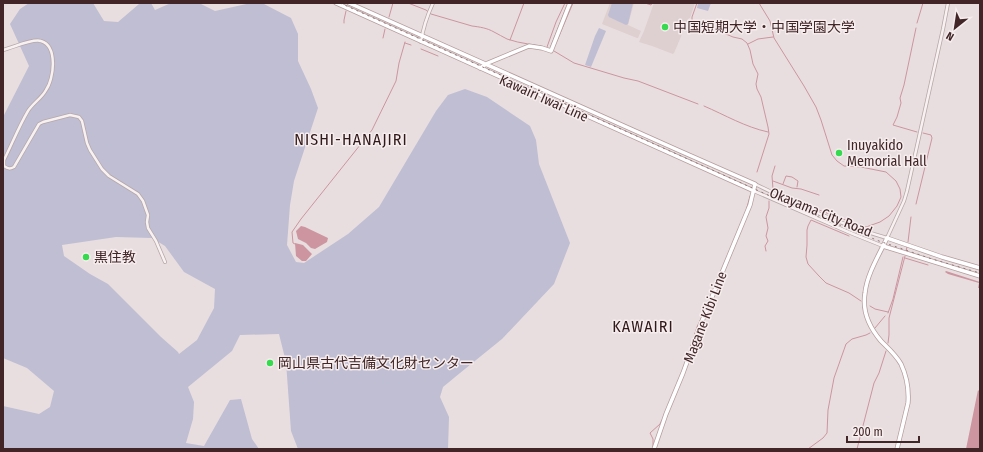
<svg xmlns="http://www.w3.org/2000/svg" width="983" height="452" font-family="'Fira Sans Condensed','Noto Sans JP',sans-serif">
	<rect width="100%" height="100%" fill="#e9dedf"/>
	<path fill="#decfd1" d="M610 3H634L628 25 641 31 638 38H637L602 24Z
		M654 3H695L690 18H689L687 21 680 39 674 53 673 54 652 46 639 42 644 31Z"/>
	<path fill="#bfbed3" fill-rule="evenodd" d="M29 3H93L104 21 118 22 139 4 145 3H151L155 10 171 3H199L215 11 251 3H262L291 18 298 34V61L311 89 318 108 294 181 290 205 287 245 296 262 304 263 348 234 379 207 436 111 448 95 465 89 487 97 530 126 536 140 539 164 570 243 554 284 502 339 460 373 443 387 440 397 449 417 448 449H298L291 431 286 362 279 334 240 335 232 351 188 387 194 402 193 419 186 443 204 446 230 400 241 399 252 439 259 449H3V406L39 414 50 407 54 391 27 368 3 358V117L29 66 10 24 20 9ZM116 237 152 238 165 246 184 272 215 289 214 308 197 340 179 354 178 352 161 337 108 284 90 274 64 256 62 245Z
		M612 3H633L628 24 626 25 609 17 608 15Z
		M698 3H711L708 11 697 8Z
		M599 28 606 31 591 67 585 65 595 36Z"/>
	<path fill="#cc959f" d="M301 226 305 227 328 238 327 242 315 249 311 248 306 243 298 239 296 231Z
		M295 243 303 245 312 254 306 261H302L296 256Z
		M946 271 980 282V288H978L979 283 948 274 945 272Z
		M980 389V449H966L978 390 979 391Z"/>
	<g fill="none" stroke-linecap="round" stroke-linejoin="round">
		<path stroke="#cc959f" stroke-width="1" d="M408 3 426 10 431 14 472 26C480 27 487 28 494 32 498 34 503 37 507 39 521 44 534 44 548 48
			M645 3 651 5 652 3
			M697 3 692 17V20L733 37 742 39 747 43 750 50 753 64 758 74 756 84 757 89 761 97 768 127 769 134 757 172
			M759 3 770 21 774 38 804 86 816 107 821 120 832 155 837 161 844 166 861 167 886 172 896 181 900 189 901 197 897 206 889 216 880 222 866 227 837 217 804 204
			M389 17 393 3
			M344 23V20L346 11
			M917 23 923 3
			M916 28 904 85 900 98 901 103 897 117 893 125 917 132
			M383 38 385 29
			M510 40 524 3
			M405 43 411 45
			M556 43 573 3
			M748 44 758 39 773 37
			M551 46 568 3
			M547 47 556 22 565 3
			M421 49 438 56
			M554 51 574 63 624 78 638 81 698 104
			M704 106C725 115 745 127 768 132
			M773 181 792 188 801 189 819 195
			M783 184 786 176 792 177 798 181 797 187
			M773 189 772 176 775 166
			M916 204 932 138 931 135 923 133
			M746 211 750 196
			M849 236 811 220 808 226 807 230V245L806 257 808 264 819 276 826 283 849 293 861 301
			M908 242 911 217
			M295 244 293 243 292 232 301 219 372 130 396 81 399 63 405 42
			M766 251 765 246 768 241 766 236 768 228 766 217 769 208V201
			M906 251 907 247
			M905 258 928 265
			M870 306 875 309 888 312
			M888 313 893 299 903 257
			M875 328 885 316
			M888 343 889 335V318L905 256
			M689 352 697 327 706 308
			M653 447V439L650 433 660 424 662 420
			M808 449 823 438 827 433 828 410 834 378 846 344 852 339 866 335 870 333
			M857 449 874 383 879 373 886 351"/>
		<defs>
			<path id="minor" d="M421 42C423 28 427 16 433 3
				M3 50C12 48 33 38 41 41 58 46 54 79 46 90 42 98 33 103 28 111 19 126 12 144 4 160V166C8 169 10 169 14 167L39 124 43 122 70 115 79 117 82 121 87 143 90 150 102 169 109 176 138 194 143 201 148 215 147 222 148 228 156 241 165 262
				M755 184C797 205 841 225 887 238L904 201 907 191 943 29 948 3
				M754 191 853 234 883 246"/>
			<path id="major" d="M336 3 754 191
				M349 3 680 151 755 184 750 205 700 326 683 373 666 414 654 449
				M480 68 488 63 529 46 542 48 551 51 570 3
				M883 246 980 276
				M897 449 908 403C909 390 907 377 901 364 896 355 888 348 881 341 869 327 862 311 865 293 867 274 879 255 887 238L942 257 980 268"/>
		</defs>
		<use href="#minor" stroke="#b7a6a8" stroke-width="4"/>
		<use href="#major" stroke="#b59c9e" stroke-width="5"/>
		<use href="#minor" stroke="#f7f1f1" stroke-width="2.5"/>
		<use href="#major" stroke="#fff" stroke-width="3.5"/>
		<path stroke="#947678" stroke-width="1" stroke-dasharray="2 4" stroke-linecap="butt" d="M340 3 788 204 879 241 932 259 980 273"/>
	</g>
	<g fill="#36da4f" stroke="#f6edee" stroke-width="1.5">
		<circle cx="665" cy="27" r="4"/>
		<circle cx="839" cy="153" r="4"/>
		<circle cx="86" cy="257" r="4"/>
		<circle cx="270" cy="363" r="4"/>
	</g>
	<g text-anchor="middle" stroke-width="3" stroke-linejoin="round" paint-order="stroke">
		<g font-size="14" fill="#412527" stroke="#f6edee" text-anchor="start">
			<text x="673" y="32">中国短期大学・中国学園大学</text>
			<text x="847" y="150">Inuyakido<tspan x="847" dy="16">Memorial Hall</tspan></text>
			<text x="94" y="262">黒住教</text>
			<text x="278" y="368">岡山県古代吉備文化財センター</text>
		</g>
		<g font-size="14" fill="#412527" stroke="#f6edee">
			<text transform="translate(544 98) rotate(24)" y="5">Kawairi Iwai Line</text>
			<text transform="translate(821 212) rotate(22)" y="5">Okayama City Road</text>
			<text transform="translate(705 317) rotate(-69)" y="5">Magane Kibi Line</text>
		</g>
		<g font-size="16" letter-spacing="1" fill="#311819" stroke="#f6edee">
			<text x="351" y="145">NISHI-HANAJIRI</text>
			<text x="643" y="332">KAWAIRI</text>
		</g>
	</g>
	<rect width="983" height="452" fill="none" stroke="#412527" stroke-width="8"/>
	<g transform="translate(955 28) rotate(210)" stroke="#f6edee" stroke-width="3" paint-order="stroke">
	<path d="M0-3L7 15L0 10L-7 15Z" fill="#412527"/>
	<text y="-6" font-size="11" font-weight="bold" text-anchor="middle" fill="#412527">N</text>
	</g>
	<path d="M847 436v6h72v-6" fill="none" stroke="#412527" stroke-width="2"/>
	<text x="853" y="436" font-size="12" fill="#412527" stroke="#f6edee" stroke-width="3" paint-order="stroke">200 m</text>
</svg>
